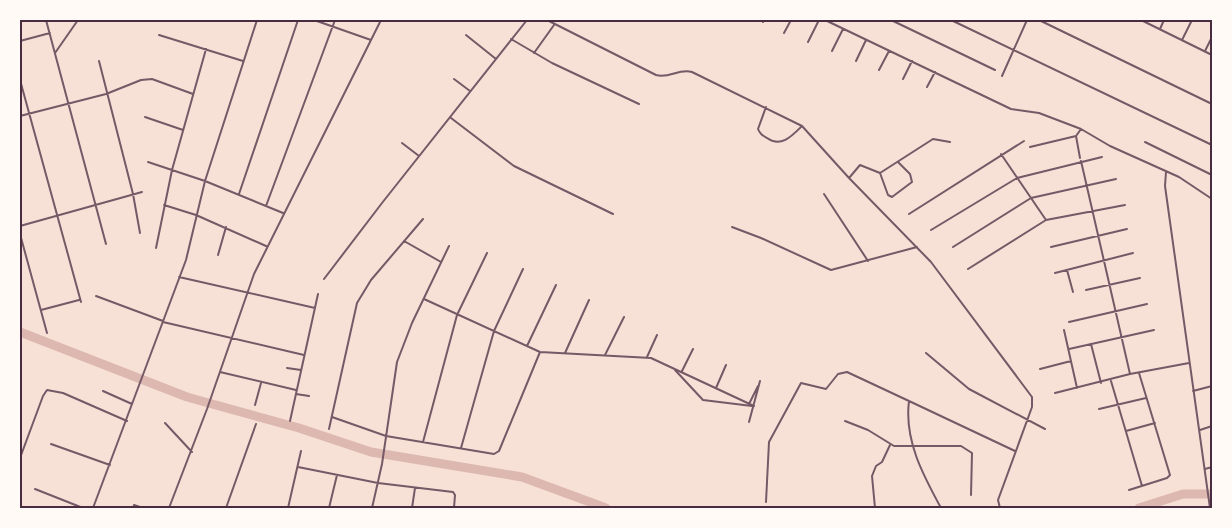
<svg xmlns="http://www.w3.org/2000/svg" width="1232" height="528" font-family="'Work Sans',sans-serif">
	<rect width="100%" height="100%" fill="#f7e1d7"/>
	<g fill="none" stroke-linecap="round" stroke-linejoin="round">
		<path stroke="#dcb8b0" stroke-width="9" d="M20 332 187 397 299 428 371 452 522 477 606 508
			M1139 508 1183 494H1212"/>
		<path stroke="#755966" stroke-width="2" d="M46 20 106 244
			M314 20 371 40
			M547 20 656 75C669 79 679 68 692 72L802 126 849 178 931 262 1032 397V407L998 500 1000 508
			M825 20 1011 109 1039 113 1081 129 1110 146 1179 177 1212 199
			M891 20 995 70
			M951 20 1212 145
			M1039 20 1212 104
			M1141 20 1212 55
			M763 22 764 20
			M1160 29 1164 20
			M784 33 791 20
			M159 35 243 61
			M466 35 496 59
			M511 39 552 63 639 104
			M1182 40 1192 20
			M20 41 50 33
			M808 42 819 20
			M832 51 843 29
			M1205 51 1212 37
			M55 53 78 20
			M534 53 554 25
			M99 61 133 194 140 233
			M856 61 866 40
			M879 70 889 51
			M1002 76 1027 20
			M454 79 470 91
			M903 79 912 61
			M20 80 81 302
			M927 87 935 72
			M766 107 758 129C760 134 762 135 767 138 781 148 792 136 802 126
			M20 116 106 94 141 80 152 79 193 94
			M145 117 183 130
			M451 118 514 166 613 214
			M1145 142 1212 175
			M402 143 419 156
			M1030 147 1076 136
			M1001 154 1046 220
			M1080 158 1076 136 1081 129
			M1081 161 1130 374
			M148 162 205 181 283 213
			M1166 172 1165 186 1210 508
			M880 173 888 195 892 197 912 182 910 174 898 162
			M849 178 860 165 880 173 933 139 950 142
			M239 194 298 20
			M824 194 868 261
			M164 205 196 215 266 246
			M266 206 335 20
			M909 214 1024 141
			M20 226 142 192
			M732 227 761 238 831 270 917 247
			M931 230 1017 178 1102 157
			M20 234 47 333
			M404 241 441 262
			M953 247 1031 198 1116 179
			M1051 247 1127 229
			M156 248 172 170 206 49
			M218 255 226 227
			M968 269 1046 220 1125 205
			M1067 270 1073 292
			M1055 273 1133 253
			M179 277 315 308
			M324 279 382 203 527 20
			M1086 290 1140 278
			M96 296 163 321
			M424 299 540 352 651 358 754 406
			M41 310 79 300
			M163 322 304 355
			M1069 322 1147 304
			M1064 330 1077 388
			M1091 344 1101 383
			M527 346 556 285
			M1069 349 1154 330
			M565 353 589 300
			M926 353 969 389 1045 429
			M605 355 624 317
			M647 357 657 335
			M287 368 301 370
			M1040 369 1071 361
			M675 370 703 400 752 406
			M682 371 693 349
			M220 372 296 390
			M1111 381 1142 486
			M716 388 726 365
			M103 391 132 404
			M1193 391 1212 386
			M1055 393 1130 374 1189 363
			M296 394 309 396
			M749 404 758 386
			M255 405 261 383
			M1099 409 1146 398
			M332 417 386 436 494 454 499 451 540 352
			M290 421 318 294
			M845 421 868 430 894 446H961L972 453 971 495
			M749 422 760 381
			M165 423 192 452
			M329 429 357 303 371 280 423 219
			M1200 430 1212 426
			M1126 431 1155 423
			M423 442 457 315 487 253
			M51 444 110 465
			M461 448 494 331 523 269
			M20 458 43 396 47 390 63 393 127 421
			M298 467 378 483 453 492 455 495 454 508
			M1205 469 1212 467
			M35 489 83 508
			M1129 490 1167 478 1170 475 1139 373
			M766 502 769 442 801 383 826 389 838 374 847 372 909 401
			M93 508 186 260 205 181 257 20
			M133 508 134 505 143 508
			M169 508 207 409 254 274 381 20
			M226 508 256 424
			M288 508 301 451
			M329 508 337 475
			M372 508 382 464 397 362 412 323 449 246
			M412 508 415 488
			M875 508 872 476 876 466 882 462 890 445
			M941 508C923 475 904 440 909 401L1015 451"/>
	</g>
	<rect width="1232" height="528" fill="none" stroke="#fffaf5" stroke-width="42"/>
	<rect x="21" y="21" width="1190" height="486" fill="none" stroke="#4a2c40" stroke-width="2"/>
</svg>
